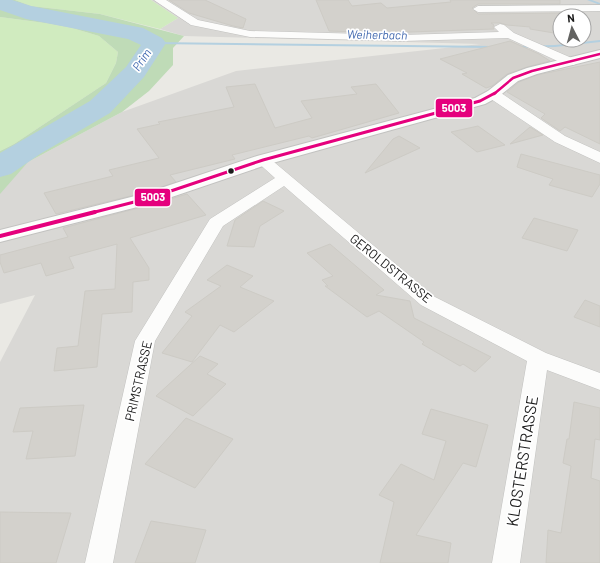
<svg xmlns="http://www.w3.org/2000/svg" width="600" height="563" font-family="Barlow,sans-serif">
	<rect width="100%" height="100%" fill="#eae9e4"/>
	<path fill="#d9d8d5" fill-rule="evenodd" d="M151 0H600V563H0V362L35 295 0 304V191L28 162 122 112 236 71 481 44 184 36 160 29 178 18ZM560 16H584V40H560Z"/>
	<path fill="#d0ebbf" d="M15 0H151L178 18 160 29 100 14 31 6Z
		M0 17 45 23 72 28 99 36 118 52 116 63 106 83 14 144 0 151Z"/>
	<path fill="#bfdbb7" d="M0 0H15L31 6 100 14 184 36 173 48V65L149 91 122 112 28 162 0 194V151L14 144 106 83 116 63 118 52 99 36 72 28 45 23 0 17Z"/>
	<g fill="none" stroke-linecap="round" stroke-linejoin="round">
		<path fill="#b4d0e0" fill-rule="evenodd" d="M587 0H592L600 3V5Z
			M600 40V42L555 47 516 48 514 47 516 46 555 45Z
			M153 42 493 46 495 47 493 48 154 44H153Z"/>
		<path fill="#b4d0e0" fill-rule="evenodd" d="M0 0H12L31 6 143 28 162 38 166 43 144 77 110 113 40 154 11 174 0 177V153L90 101 126 67 141 45 128 39 26 19 0 10Z"/>
	</g>
	<path fill="#d3d1cc" stroke="#cdcbc5" d="M169 0H205L246 19 243 28 233 26 189 13Z
		M316 0H348L352 6 381 3 387 8 451 2 450 0H560V4H478L472 8 478 14 560 13V34L530 29V27L507 25 500 23H491L494 25 493 27 494 29 382 33 329 31Z
		M510 41 539 54 550 61 527 67 507 74 492 86 486 88 462 74 467 73 440 59Z
		M600 62V144L565 127 560 131 541 118 545 114 507 92 519 82 537 75Z
		M255 84 275 128 312 118 301 101 357 94 351 87 376 84 399 113 312 138 309 136 232 155 235 159 170 175 176 182 143 193 56 214 44 193 113 176 109 170 159 158 137 129 160 124 158 122 234 107 226 87Z
		M478 126 505 145 477 152 451 132Z
		M530 127 543 135 510 144Z
		M399 136 420 148 365 173 393 139Z
		M521 154 600 175V184L592 197 549 185 553 179 517 167Z
		M187 194 206 215 130 238 149 268V280L133 282 132 312 102 314 97 367 54 371 57 348 78 346 85 291 115 289 117 244 69 257 74 268 46 276 41 263 4 273 0 262V255L68 237 63 228 157 203Z
		M263 201 284 211 260 226 254 247 227 246 235 220Z
		M534 218 578 230 567 251 522 238Z
		M330 244 384 290 376 295 410 301 414 318 491 357 475 372 463 364 460 366 422 344 424 342 379 311 367 317 325 286H328L322 280 333 276 307 253Z
		M227 265 253 276 240 287 274 301 234 332 220 325 192 362 162 353 192 316 185 312 221 286 207 280Z
		M585 300 600 306V327L574 317Z
		M200 356 218 364 207 374 226 384 193 416 156 396Z
		M574 402 600 408V440L595 439 591 478 600 481V563H546L548 530 561 533 571 466 563 463 567 439H569Z
		M84 405 75 456 26 459 33 431 13 432 20 408Z
		M431 409 488 425 476 467 463 463 416 535 451 543 448 563H380L394 502 379 495 401 464 434 480 446 441 422 434Z
		M186 418 233 439 195 488 145 464Z
		M0 512 71 513 56 563H0Z
		M151 521 206 530 195 563H135Z"/>
	<g fill="none" stroke-linecap="round" stroke-linejoin="round">
		<defs>
			<path id="minor" d="M154 0H166L198 20 250 31 402 35 499 32 494 27 500 24 504 25 514 33 574 59 576 62 574 65H566L508 38 402 41 250 37 191 25Z
				M600 5V11L478 12 473 9 478 6Z
				M493 90 498 91 565 136 600 152V163L555 142 488 97 486 94 488 91Z
				M263 155 268 157 435 297 546 353 600 373V390L547 370 520 563H492L527 361 421 305 284 186 223 226 155 341 113 563H85L135 341 210 219 275 178 255 160 258 157Z"/>
			<path id="tertiary" d="M600 50V58L537 74 518 81 498 97 485 104 269 164 157 202 0 242V230L143 194 257 156 475 98 488 91 508 75 527 68Z"/>
		</defs>
		<use href="#minor" stroke="#c2c2c0" stroke-width="1"/>
		<use href="#tertiary" stroke="#c2c2c0" stroke-width="2"/>
		<use href="#minor" fill="#fcfcfb" fill-rule="evenodd"/>
		<use href="#tertiary" fill="#fcfcfb" fill-rule="evenodd"/>
		<defs>
			<path id="bus-1-far2" d="M494 94 513 78 532 71 600 54"/>
			<path id="bus-1-far1" d="M91 213 150 198 263 160 480 101 495 93"/>
			<path id="bus-1" d="M0 236 95 212"/>
		</defs>
		<use href="#bus-1-far2" stroke="#fff" stroke-width="4.5"/>
		<use href="#bus-1-far1" stroke="#fff" stroke-width="5.5"/>
		<use href="#bus-1" stroke="#fff" stroke-width="7"/>
		<use href="#bus-1-far2" stroke="#e5007d" stroke-width="2.5"/>
		<use href="#bus-1-far1" stroke="#e5007d" stroke-width="3"/>
		<use href="#bus-1" stroke="#e5007d" stroke-width="4"/>
	</g>
	<circle fill="#1b1b1b" stroke="#fff" stroke-width="1.5" cx="231" cy="171" r="3.5"/>
	<g text-anchor="middle" stroke-width="3.5" stroke-linejoin="round" paint-order="stroke">
		<g font-size="12" font-style="italic" fill="#436ab0" stroke="#fff">
			<text transform="translate(377 35) rotate(1)" y="4">Weiherbach</text>
			<text transform="translate(142 60) rotate(-56)" y="4">Prim</text>
		</g>
		<g font-size="13" fill="#1b1b1b" stroke="#fff">
			<text transform="translate(391 268) rotate(39)" y="5">GEROLDSTRASSE</text>
			<text transform="translate(138 381) rotate(-77)" y="5">PRIMSTRASSE</text>
		</g>
		<g font-size="16" fill="#1b1b1b" stroke="#fff">
			<text transform="translate(522 461) rotate(-81)" y="6">KLOSTERSTRASSE</text>
		</g>
	</g>
	<g stroke="#fff" stroke-width="1.5">
		<rect x="435" y="98" width="38" height="20" rx="4" fill="#e5007d"/>
		<rect x="134" y="188" width="37" height="19" rx="4" fill="#e5007d"/>
	</g>
	<g font-size="11" text-anchor="middle" font-weight="bold" fill="#fff">
		<text x="454" y="112">5003</text>
		<text x="153" y="201">5003</text>
	</g>
	<g transform="translate(572 28) rotate(354)"><circle r="19" fill="#ffffff" stroke="#a4a4a4"/>
	<path d="M0-3L7 15L0 10L-7 15Z" fill="#636361"/>
	<text y="-6" font-size="11" font-weight="bold" text-anchor="middle" fill="#1b1b1b">N</text>
	</g>
</svg>
